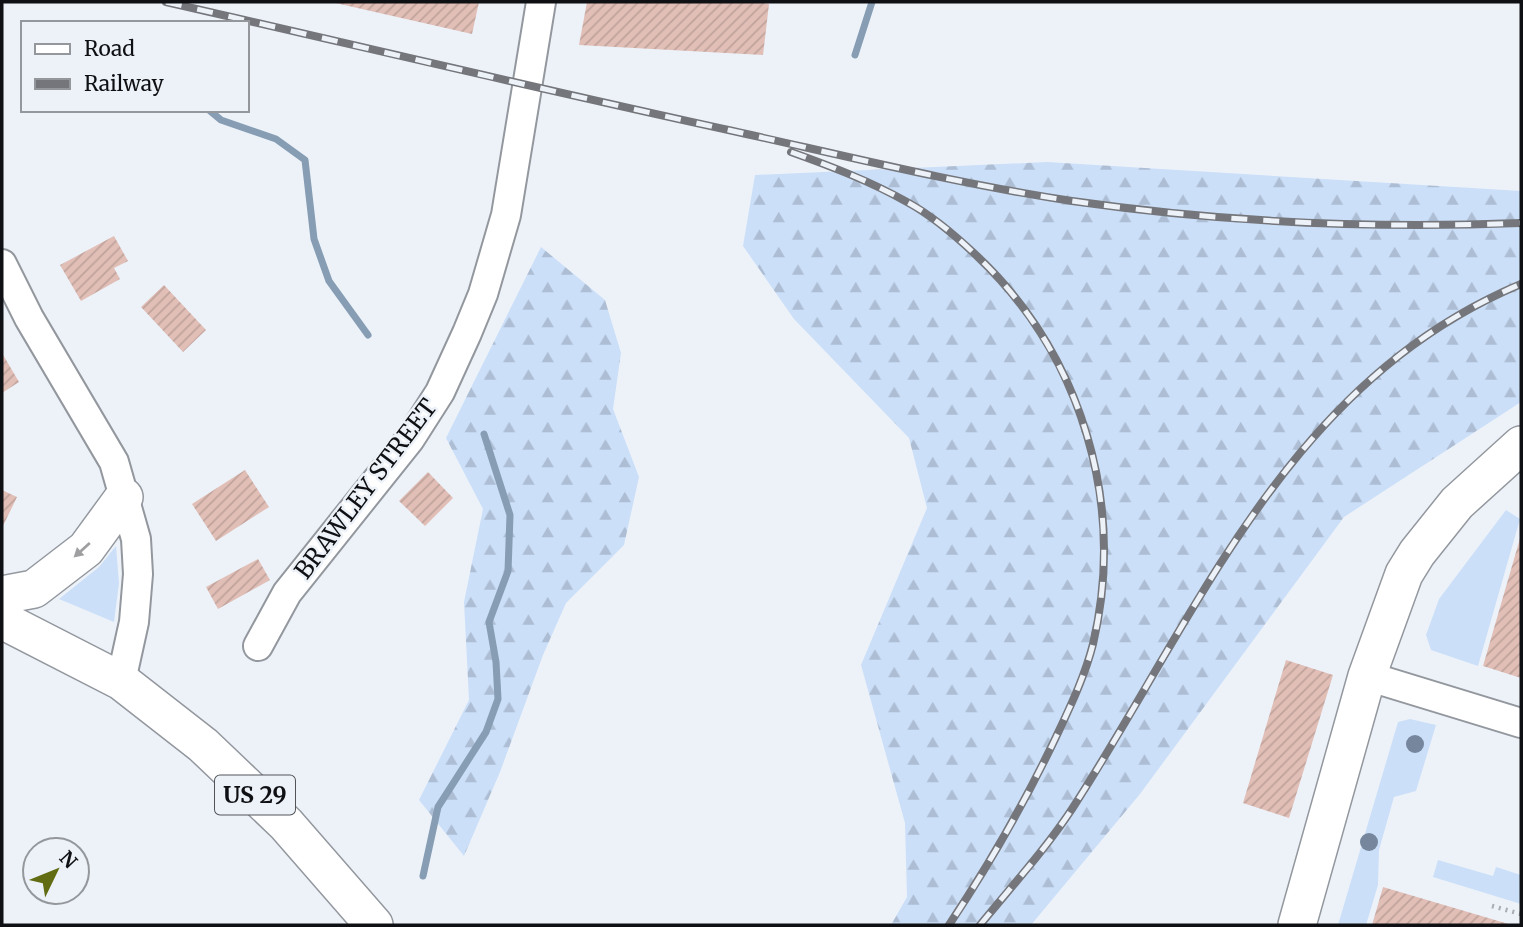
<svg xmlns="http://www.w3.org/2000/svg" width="1523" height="927" font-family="Merriweather,serif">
	<defs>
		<pattern id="forest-firs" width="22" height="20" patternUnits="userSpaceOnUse" patternTransform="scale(1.75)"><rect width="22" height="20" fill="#cbdff8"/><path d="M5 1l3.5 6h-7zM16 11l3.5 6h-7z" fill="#adbed4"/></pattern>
		<pattern id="building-hatch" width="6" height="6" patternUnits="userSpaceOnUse" patternTransform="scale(1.75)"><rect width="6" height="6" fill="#e1bfb7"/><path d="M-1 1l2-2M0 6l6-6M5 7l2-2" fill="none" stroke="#c0a39c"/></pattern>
	</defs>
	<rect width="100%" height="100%" fill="#edf2f9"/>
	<path fill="#cbdff8" d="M1506 510 1520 519 1478 666 1431 650 1426 635 1439 599Z
		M116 546 119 583 114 622 59 599 99 567Z
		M1410 719 1436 725 1416 791 1394 797 1379 850 1378 885 1366 925H1338L1398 722Z
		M1438 860 1493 876 1496 867 1521 875V904L1433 877Z"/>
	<path fill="url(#forest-firs)" d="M1047 162 1521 191V402L1344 517 1140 794 1031 925H891L907 897 905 823 861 665 927 508 909 438 794 319 743 246 755 175Z
		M541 247 605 300 621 353 613 409 639 477 624 545 566 603 543 655 500 772 464 856 419 800 469 700 464 602 483 509 446 438Z"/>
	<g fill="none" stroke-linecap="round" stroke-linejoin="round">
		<path stroke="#869db3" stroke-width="7" d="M855 55 872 2
			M209 110 221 120 276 139 305 160 314 239 329 281 368 335
			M423 876 438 807 486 732 498 699 496 662 489 622 508 571 510 515 484 434"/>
	</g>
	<path fill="url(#building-hatch)" d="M331 2H479L472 34Z
		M587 2H757L769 4 763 55 579 45Z
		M114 236 128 261 114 268 120 279 81 301 60 265Z
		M164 285 206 330 183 352 141 307Z
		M2 353 19 382 2 393Z
		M245 470 269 507 216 541 192 504Z
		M428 472 453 498 425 526 399 501Z
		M2 490 17 497 2 528Z
		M1521 535V678L1483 666Z
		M258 559 270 580 218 609 206 587Z
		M1286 660 1333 675 1289 818 1243 803Z
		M1383 887 1512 925H1372Z"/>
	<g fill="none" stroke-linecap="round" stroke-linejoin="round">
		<defs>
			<path id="minor" d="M2 264 29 318 114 462 136 539 138 574 134 622 121 681
				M258 646 287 593 410 439 440 392 467 333 483 294 506 215 541 2
				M1367 676 1521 723"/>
			<path id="major" d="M2 595 34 589 86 549 124 497
				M2 620 121 681 203 745 286 824 374 925
				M1297 925 1367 676 1404 574 1417 553 1457 503 1521 445"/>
		</defs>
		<use href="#minor" stroke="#93979e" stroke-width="32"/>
		<use href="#major" stroke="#93979e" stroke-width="40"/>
		<path stroke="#a9acb2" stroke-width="4.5" stroke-dasharray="2 5" stroke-linecap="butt" d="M1492 906 1521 914"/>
		<use href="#minor" stroke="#fff" stroke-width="28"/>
		<use href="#major" stroke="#fff" stroke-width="37"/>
		<defs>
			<path id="rail" d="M166 2C355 45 544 90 733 131 846 156 958 184 1072 201 1221 222 1371 229 1521 223
				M791 152C830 166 870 181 907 202 933 216 957 237 978 257 1082 356 1126 504 1093 644 1085 676 1070 707 1056 737 1025 802 989 865 949 925
				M980 925C1011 887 1045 850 1072 809 1200 611 1288 382 1521 284"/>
		</defs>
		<use href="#rail" stroke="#74767b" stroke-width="8"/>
		<use href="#rail" stroke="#edf2f9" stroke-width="5" stroke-dasharray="16" stroke-linecap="butt"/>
	</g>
	<g fill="#75869d">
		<circle cx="1415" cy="744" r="9"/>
		<circle cx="1369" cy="842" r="9"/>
	</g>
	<defs><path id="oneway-solid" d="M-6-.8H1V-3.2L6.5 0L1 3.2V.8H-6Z" transform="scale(1.75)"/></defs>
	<use fill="#9f9fa1" href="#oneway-solid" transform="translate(82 550) rotate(138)"/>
	<g text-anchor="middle" stroke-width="5" stroke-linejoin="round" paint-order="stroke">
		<rect fill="#edf2f9" stroke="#525458" stroke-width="2" x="215" y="775.5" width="80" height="39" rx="5"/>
		<g font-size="23" font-weight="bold" fill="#0f1013">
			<text x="255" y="803">US 29</text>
		</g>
		<g font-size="24" fill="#0f1013" stroke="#edf2f9">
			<text transform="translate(366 489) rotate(-53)" y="8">BRAWLEY STREET</text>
		</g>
	</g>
	<rect width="1523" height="927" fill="none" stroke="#0f1013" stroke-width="7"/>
	<rect x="21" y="21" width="228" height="91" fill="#edf2f9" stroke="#94989d" stroke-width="2"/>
	<rect x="35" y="44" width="35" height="10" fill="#ffffff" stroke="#94989d" stroke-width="2"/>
	<text x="84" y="56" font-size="21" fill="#0f1013">Road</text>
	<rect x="35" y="79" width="35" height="10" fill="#74767b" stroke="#94989d" stroke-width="2"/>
	<text x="84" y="91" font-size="21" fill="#0f1013">Railway</text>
	<g transform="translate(56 871) rotate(47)"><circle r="33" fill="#edf2f9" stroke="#94989d" stroke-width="2"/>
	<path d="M0-5L12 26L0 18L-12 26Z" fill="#626c12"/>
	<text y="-10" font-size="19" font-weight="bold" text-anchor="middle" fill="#0f1013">N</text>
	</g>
</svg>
